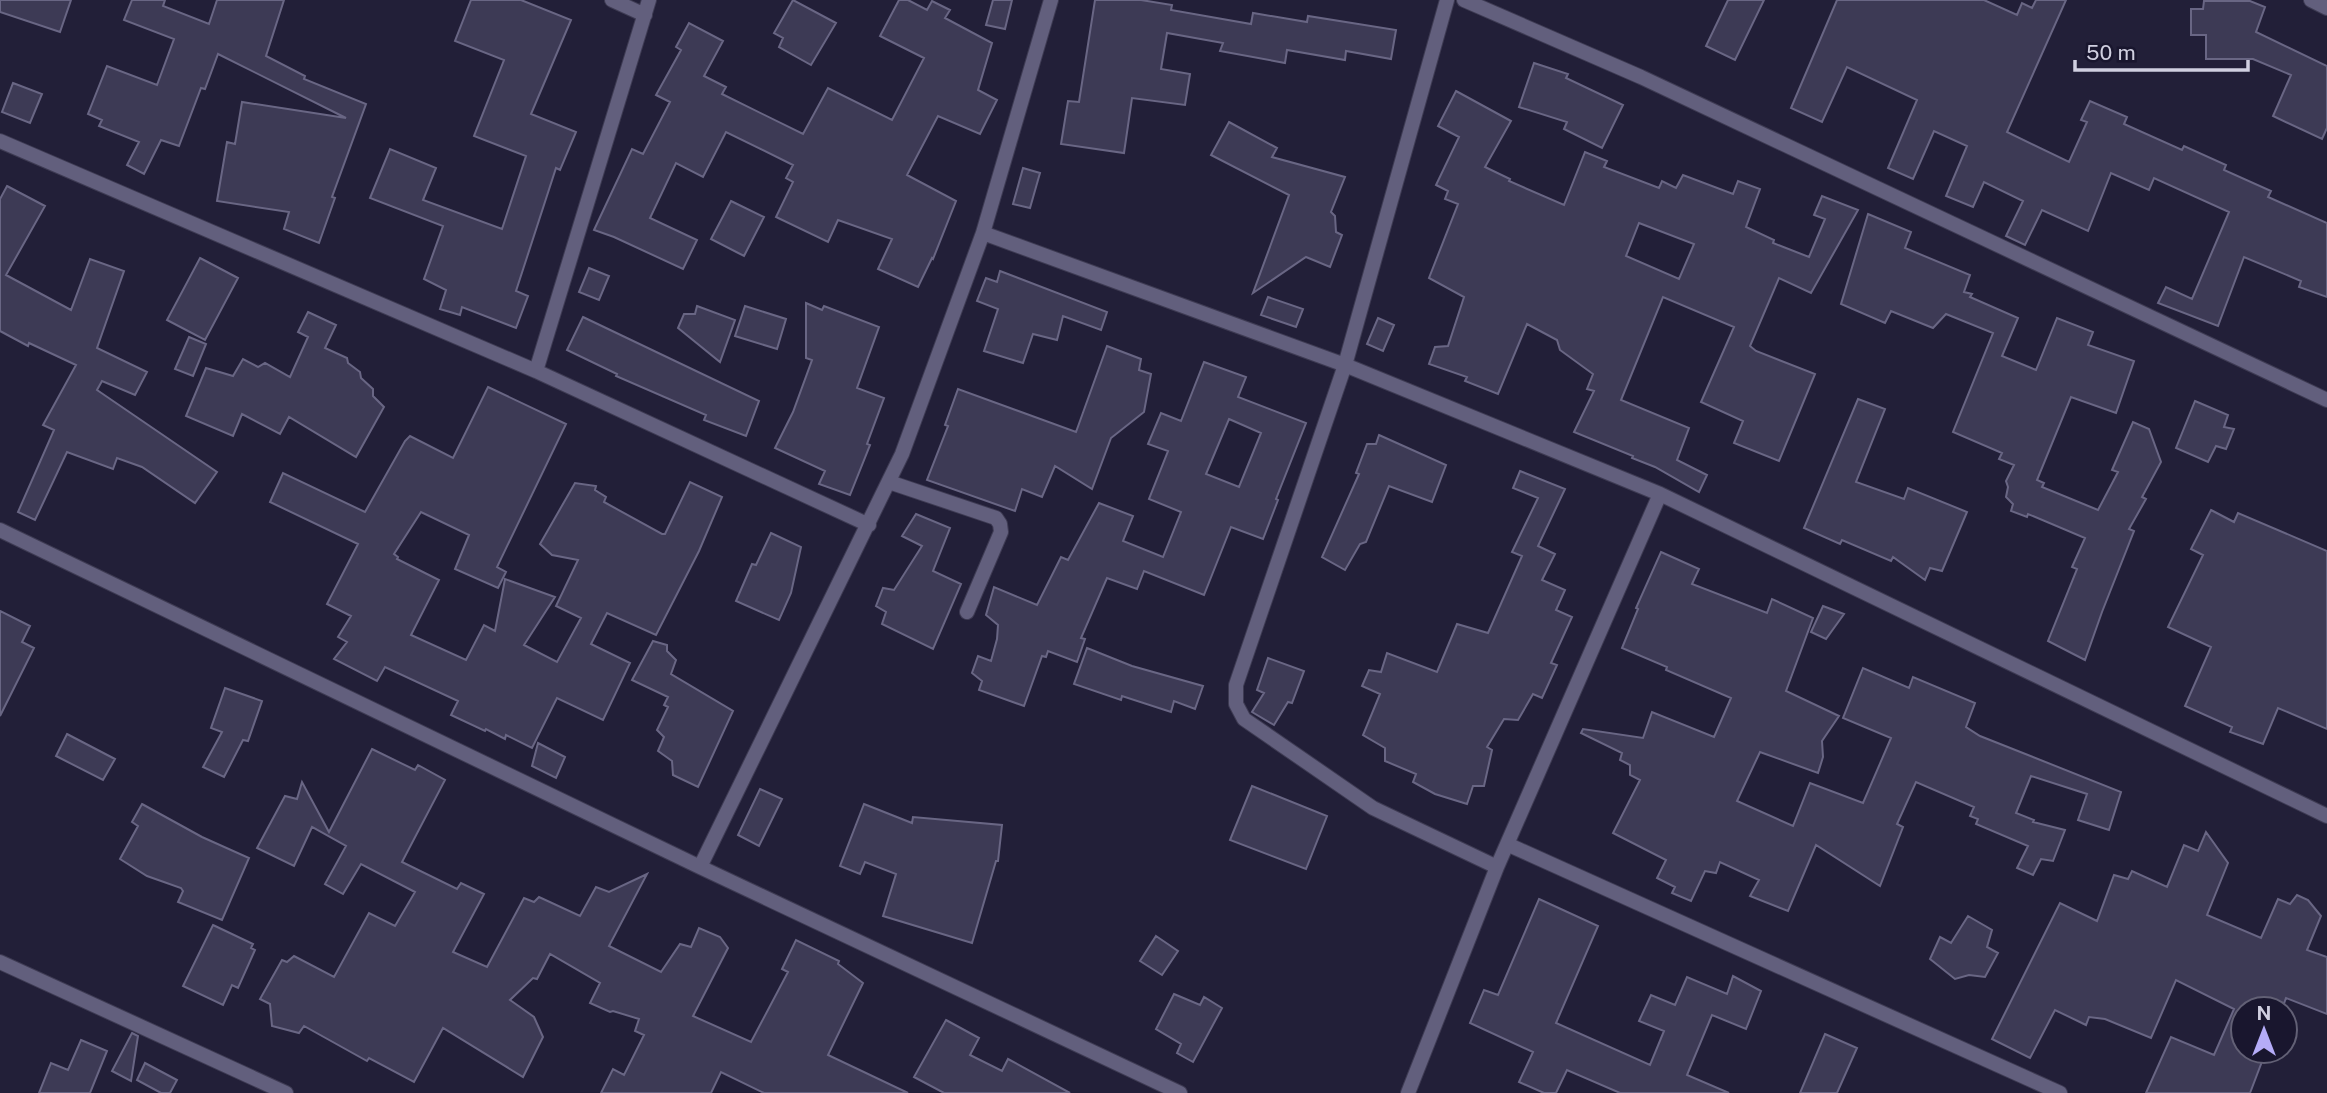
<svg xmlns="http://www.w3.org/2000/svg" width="2327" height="1093" font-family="'Public Sans',sans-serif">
	<rect width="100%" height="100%" fill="#221f38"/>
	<path fill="#3d3a55" stroke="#696684" stroke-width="2" fill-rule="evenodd" d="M0 0H71L60 32 0 12Z
		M132 0H165L163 6 209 24 217 0H284L266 56 305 76 304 79 366 104 332 197 335 198 319 243 284 229 289 212 217 201 227 142 235 144 242 102 346 118 218 54 205 89 201 88 179 146 161 140 144 174 127 165 139 142 99 126 102 120 88 114 107 66 157 85 174 39 124 20Z
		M471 0H521L571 20 531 114 576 132 560 170 556 168 516 291 528 296 516 328 462 307 460 315 440 309 446 290 424 279 443 226 370 198 390 149 436 168 423 200 502 229 526 156 474 136 504 60 455 41Z
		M793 0 836 23 811 65 779 47 783 38 774 33Z
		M899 0H908L927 10 932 1 950 10 945 18 992 43 978 90 997 100 980 134 938 116 907 175 956 201 933 259 932 258 918 287 878 269 892 239 838 220 828 242 776 217 793 182 786 178 793 165 726 132 703 177 676 163 650 218 697 240 683 269 614 237 594 230 632 149 643 154 670 102 656 95 681 50 676 47 689 23 723 41 704 76 726 87 722 94 803 134 828 88 892 120 924 58 880 36Z
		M993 0H1012L1005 29 986 25Z
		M1095 0H1141L1172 5 1171 10 1251 24 1253 13 1307 22 1308 16 1396 30 1391 59 1346 51 1345 60 1287 50 1285 63 1220 51 1223 43 1167 33 1161 69 1190 74 1185 105 1132 98 1124 153 1061 144 1068 101 1079 102Z
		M1728 0H1764L1735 60 1706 46Z
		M1837 0H1984L2017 15 2022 3 2032 8 2036 0H2066L2007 132 2069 162 2087 122 2081 120 2090 101 2127 117 2124 124 2182 150 2184 146 2226 165 2224 170 2271 191 2268 197 2327 223V297L2299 287 2301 281 2244 257 2218 326 2158 303 2166 287 2192 299 2229 212 2154 178 2149 190 2111 173 2088 231 2042 210 2025 245 2006 236 2023 201 1984 182 1973 207 1946 196 1967 146 1934 131 1913 179 1888 168 1917 100 1847 67 1822 122 1791 108Z
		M2204 1H2250L2265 7 2256 32 2327 66V128L2322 139 2273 116 2291 75 2253 59H2206V35H2191V9H2203Z
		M1534 63 1568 74 1566 78 1623 105 1602 148 1564 129 1567 122 1519 107Z
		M13 83 42 94 30 123 2 112Z
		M1456 91 1511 121 1485 167 1510 179 1509 181 1564 205 1585 152 1607 161 1604 167 1659 188 1662 181 1676 188 1683 175 1733 194 1738 181 1760 189 1746 227 1774 240 1773 243 1809 257 1825 219 1814 215 1822 196 1858 210 1811 293 1779 278 1750 346 1756 351 1815 374 1779 461 1734 443 1743 421 1701 402 1734 327 1663 297 1621 400 1689 428 1677 460 1707 475 1699 492 1655 467 1632 458 1633 456 1574 432 1594 391 1587 389 1593 374 1560 350 1557 340 1527 324 1498 394 1465 381 1467 377 1429 364 1435 347 1448 346 1464 297 1429 278 1458 204 1445 199 1448 191 1436 185 1459 137 1438 126ZM1639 223 1694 244 1679 279 1626 256Z
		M1229 122 1277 148 1272 157 1345 177 1331 212 1335 216 1336 232 1342 235 1330 267 1306 257 1253 293 1289 195 1211 155Z
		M1023 168 1040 173 1030 208 1013 204Z
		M7 186 45 206 6 275 71 310 90 259 124 271 97 348 147 372 135 395 102 381 97 390 217 472 195 503 142 467 117 458 113 469 67 452 35 520 18 512 54 430 43 425 76 365 29 343 28 346 0 331V199Z
		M731 201 764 217 744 256 711 239Z
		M1868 214 1911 232 1905 248 1970 275 1964 292 1972 294 1970 297 2018 318 2002 356 2036 370 2057 318 2093 332 2088 345 2134 361 2116 413 2071 397 2037 480 2044 483 2042 487 2098 510 2118 472 2112 470 2133 422 2149 429 2161 462 2142 497 2146 499 2129 529 2134 531 2102 612 2085 660 2048 641 2077 569 2072 567 2085 538 2028 514 2027 517 2011 511 2013 504 2006 497 2008 487 2006 481 2014 465 1999 459 2002 453 1953 432 1993 333 1946 314 1933 328 1891 311 1885 323 1841 304Z
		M200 258 238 278 205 340 167 320Z
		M589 268 609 276 599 300 579 292Z
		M1000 271 1107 312 1101 330 1063 316 1057 340 1033 334 1023 363 984 351 998 309 977 301 986 278 997 282Z
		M1268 297 1303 309 1296 327 1261 315Z
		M806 303 822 310 824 306 879 327 857 388 884 398 867 444 870 445 850 495 819 484 825 471 775 448 793 412 812 360 806 358Z
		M697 306 735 320 720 362 678 328 684 314H695Z
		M745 306 786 319 777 349 735 336Z
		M308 312 336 325 325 348 347 358 348 363 360 372 361 378 373 389V396L384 407 356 457 289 417 280 434 242 414 233 436 186 416 206 368 233 376 243 359 258 367 265 363 290 377 308 337 298 332Z
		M583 317 759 401 746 436 704 420 706 415 616 376 617 374 567 350Z
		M1378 318 1394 325 1383 351 1367 344Z
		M189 337 206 344 193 376 175 369Z
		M1107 346 1141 359 1139 370 1151 374 1144 412 1111 438 1092 489 1055 466 1042 497 1022 489 1015 511 927 480 948 426 945 425 958 389 1076 432Z
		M1204 362 1246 377 1238 397 1306 423 1276 499 1278 500 1263 539 1231 527 1204 595 1144 571 1137 589 1107 578 1081 638 1085 639 1077 662 1048 651 1046 657 1042 656 1024 706 979 690 982 681 972 673 978 656 991 661 997 639 998 625 986 615 994 587 1037 605 1061 557 1068 560 1099 503 1133 516 1123 541 1163 557 1181 512 1149 499 1168 451 1148 444 1161 413 1181 421ZM1229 419 1261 433 1239 487 1206 474Z
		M488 387 566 424 497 567 506 572 498 588 455 569 469 535 421 512 394 554 398 557 397 559 439 580 411 635 466 660 484 625 495 631 505 579 555 597 524 645 557 662 581 618 556 606 578 560 552 555 540 544 575 483 596 486 595 490 606 497 604 502 662 534H665L690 482 722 497 699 551 656 635 607 613 591 644 630 663 603 720 557 698 532 748 506 735 505 739 486 729 485 731 451 715 458 701 385 667 377 681 334 659 347 642 338 637 351 616 327 604 358 544 270 502 283 473 365 512 405 441 410 436 453 458Z
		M1858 399 1885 409 1856 482 1904 499 1908 488 1967 512 1942 571 1930 568 1925 580 1893 557 1891 561 1842 540 1840 544 1804 528Z
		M2195 401 2228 415 2224 427 2234 429 2226 449 2216 446 2208 462 2176 448Z
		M1379 435 1446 465 1432 502 1389 486 1366 542 1360 544 1345 570 1322 557 1359 474 1356 473 1367 444H1376Z
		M1520 471 1565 489 1538 546 1555 554 1542 580 1565 590 1556 610 1572 617 1551 663 1557 665 1542 698 1533 694 1518 720 1504 719 1487 747 1492 750 1484 786H1473L1467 804 1435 794 1413 782 1416 774 1385 761V748L1363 735 1380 694 1362 686 1369 670 1381 672 1387 653 1437 672 1457 624 1488 633 1522 556 1512 552 1538 498 1513 488Z
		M2211 510 2234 522 2238 513 2327 551V729L2278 708 2263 744 2230 732 2232 727 2185 706 2211 647 2168 627 2203 555 2191 549Z
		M916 514 950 528 933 571 961 584 933 649 882 624 886 612 876 606 883 588 894 590 922 546 902 536Z
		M771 533 801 547 791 593 779 620 736 601 752 564 756 565Z
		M1661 552 1699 569 1692 584 1767 613 1772 599 1813 618 1786 691 1839 716 1822 741 1823 757 1818 773 1760 752 1737 801 1793 826 1810 783 1863 803 1891 738 1843 718 1863 668 1909 688 1913 677 1975 703 1966 727 1980 736 2121 792 2109 830 2078 820 2087 794 2031 776 2016 813 2034 820 2033 822 2065 830 2053 861 2041 859 2033 875 2017 868 2028 846 1976 824 1978 819 1970 816 1974 807 1916 782 1897 824 1903 827 1880 886 1816 845 1788 911 1750 896 1759 880 1720 862 1716 873 1705 871 1691 901 1672 893 1675 887 1657 878 1666 860 1613 833 1640 780 1630 775V765L1620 760 1622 753 1581 733 1583 729 1643 738 1652 712 1714 737 1731 698 1666 670 1667 667 1622 648 1638 609 1636 608Z
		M1823 606 1844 614 1826 639 1811 632Z
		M0 611 30 626 22 642 34 648 0 716Z
		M653 641 667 645V651L676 660 671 674 733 711 698 787 673 775 672 761 658 751 664 737 657 730 668 707 664 705 668 697 632 680Z
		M1087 648 1132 666 1203 686 1195 709 1174 701 1171 712 1122 696 1121 700 1074 684Z
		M1268 658 1304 671 1292 703 1288 702 1274 725 1252 712 1264 693 1257 690Z
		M225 688 262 701 248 741 243 740 224 777 203 767 222 732 211 728Z
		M67 734 115 759 103 780 56 756Z
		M538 743 565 757 556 778 532 766Z
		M372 749 415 770 418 765 445 780 402 862 457 889 461 883 484 894 453 952 487 967 524 898 534 902 539 897 580 916 596 887 609 892 647 874 609 946 661 972 680 944 691 947 699 928 720 937 728 948 693 1016 751 1042 788 972 782 969 796 940 839 961 838 964 863 983 828 1055 908 1093H764L721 1072 711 1093H601L613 1069 624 1075 644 1035 635 1031 639 1019 613 1011 610 1012 590 1003 600 983 550 954 537 979 533 978 510 1000 534 1017 543 1037 523 1077 443 1028 414 1082 369 1058 367 1061 304 1026 299 1033 272 1026 270 1004 260 999 282 960 287 962 294 956 334 977 369 913 395 926 415 892 361 864 343 894 325 884 346 846 312 827 294 866 257 848 285 796 297 799 302 782 329 832Z
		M1252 786 1327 816 1306 869 1230 840Z
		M760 789 782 799 759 846 738 835Z
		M142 804 202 837 249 858 222 920 178 902 183 891 181 888 147 876 120 859 138 826 132 822Z
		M864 804 912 823 913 817 1002 825 998 861H996L972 943 883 916 896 874 865 862 860 874 840 866Z
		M2206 832 2228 863 2207 915 2261 938 2278 899 2290 904 2297 895 2308 900 2321 916 2307 950 2327 957V1014L2286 998 2282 1009H2243V1051H2266L2250 1093H2146L2171 1037 2214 1055 2234 1009 2176 980 2151 1038 2105 1019 2089 1017 2086 1025 2055 1010 2030 1058 1992 1039 2060 903 2097 921 2114 875 2128 879 2132 871 2167 887 2184 845 2198 851Z
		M1539 899 1598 926 1556 1023 1650 1065 1664 1031 1639 1021 1651 995 1675 1005 1687 977 1727 994 1733 976 1761 991 1746 1029 1712 1015 1687 1075 1729 1093H1620L1567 1070 1556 1093H1544L1519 1082 1533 1052 1470 1023 1484 990 1498 995Z
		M1968 916 1992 930 1987 947 1998 953 1985 977 1969 975 1955 979 1930 959 1940 937 1951 943Z
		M213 925 253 944 251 948 255 950 238 988 232 985 223 1005 183 986Z
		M1156 936 1178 951 1162 975 1140 961Z
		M1174 994 1200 1005 1204 997 1222 1008 1193 1062 1177 1053 1181 1044 1156 1029Z
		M946 1020 979 1038 970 1055 1002 1071 1008 1059 1070 1093H944L914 1077Z
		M132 1033 138 1036 131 1081 112 1071Z
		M1825 1034 1857 1048 1837 1093H1800Z
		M81 1040 107 1051 90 1093H39L51 1063 68 1070Z
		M145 1063 177 1080 170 1093H161L137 1080Z"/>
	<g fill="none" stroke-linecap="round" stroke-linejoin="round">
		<defs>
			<path id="street" d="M612 0 645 15
				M1447 0 1345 365 1236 685V704L1244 719 1373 808 1497 867
				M1464 0 1641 77 2327 400
				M2311 0 2327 8
				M0 141 536 371 869 525
				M983 233 1345 365 1660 494 2327 816
				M536 371 649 0
				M889 482 996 518 1000 524 1001 532 967 612
				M0 530 700 867 1180 1093
				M1509 845 2060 1093
				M700 867 902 454 983 233 1051 0
				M0 962 286 1093
				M1408 1093 1497 867 1660 494"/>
		</defs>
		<use href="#street" stroke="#3e3b53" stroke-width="16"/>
		<use href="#street" stroke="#625f7d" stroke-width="14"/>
	</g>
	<g transform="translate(2264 1030)"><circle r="33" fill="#19162e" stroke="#626075" stroke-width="2"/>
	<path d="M0-5L12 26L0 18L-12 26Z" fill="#b5acf8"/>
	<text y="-10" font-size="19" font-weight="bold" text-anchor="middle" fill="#d0cfe0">N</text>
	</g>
	<path d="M2075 60v10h173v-10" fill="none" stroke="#d0cfe0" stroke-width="3.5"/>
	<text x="2086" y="60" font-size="21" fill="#d0cfe0" stroke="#19162e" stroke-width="5" paint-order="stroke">50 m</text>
</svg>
